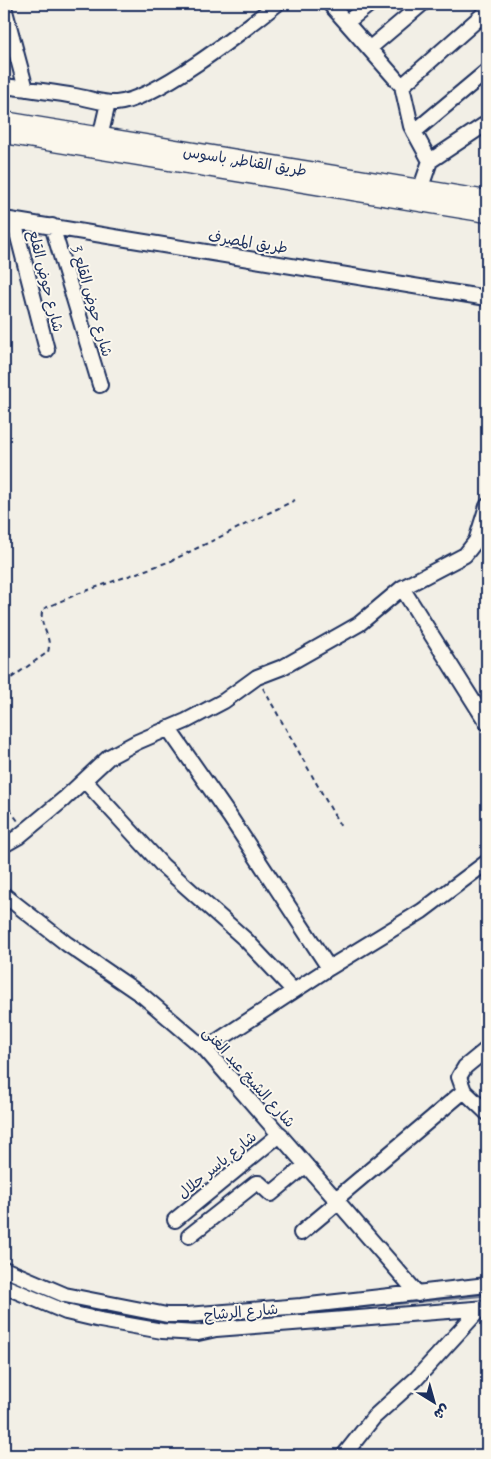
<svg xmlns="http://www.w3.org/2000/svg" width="491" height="1459" font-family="Mynerve,'Playpen Sans Arabic',sans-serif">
	<rect width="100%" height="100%" fill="#f2efe6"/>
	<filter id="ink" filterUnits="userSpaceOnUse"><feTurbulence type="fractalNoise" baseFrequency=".02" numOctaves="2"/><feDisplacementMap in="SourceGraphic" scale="10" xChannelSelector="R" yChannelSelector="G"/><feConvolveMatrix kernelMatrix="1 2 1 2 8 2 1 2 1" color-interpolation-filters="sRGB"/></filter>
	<g filter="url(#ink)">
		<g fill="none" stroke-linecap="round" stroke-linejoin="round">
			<path stroke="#707b93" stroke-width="3" d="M317 1311 487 1295
				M198 1321 286 1314"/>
			<defs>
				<path id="minor" d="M330 4 402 86 411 126 430 161 420 190
					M4 7 26 89
					M347 22 370 4
					M370 48 422 4
					M4 86C28 89 52 92 75 96 88 98 103 104 116 103 156 100 244 30 277 4
					M402 86 487 11
					M414 132 487 71
					M98 146 108 103
					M430 161 487 123
					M4 219 487 298
					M14 221 47 350
					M52 226 100 385
					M402 588 487 723
					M168 728 230 817 329 968
					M85 781 163 866 246 940 294 991
					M4 845 18 837 64 799 109 757 137 742 186 721 224 701 257 677 283 667 345 632 359 624 402 588 465 555 476 541 487 506
					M4 895 67 944 143 996 205 1049 418 1294
					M205 1049 329 968 422 911 487 862
					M487 1049 465 1067 459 1077 464 1091 487 1113
					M336 1199 464 1091
					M175 1220 280 1134
					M301 1233 338 1202
					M189 1236 256 1183H259L271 1194 306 1165
					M4 1269 65 1295 167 1315H187L301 1306 487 1285
					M4 1286 66 1312 100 1320 162 1331 198 1333 216 1329 487 1308
					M344 1455 374 1417 416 1379 480 1309"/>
				<path id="major" d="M4 121 487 200
					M4 134 487 213"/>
			</defs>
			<use href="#minor" stroke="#1b2f5e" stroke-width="18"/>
			<use href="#major" stroke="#1b2f5e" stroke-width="21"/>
			<path stroke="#1b2f5e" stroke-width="2" stroke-dasharray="5 4" stroke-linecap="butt" d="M4 683 48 652C53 635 37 625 43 609L77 594 171 561 295 500
				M263 688 342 829
				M4 802 18 821"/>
			<use href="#minor" stroke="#fbf7ec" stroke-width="14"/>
			<use href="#major" stroke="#fbf7ec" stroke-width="18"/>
		</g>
	</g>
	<g text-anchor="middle" stroke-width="4" stroke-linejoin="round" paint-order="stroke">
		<g font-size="15" fill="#1b2f5e" stroke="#fbf7ec">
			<text transform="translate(245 161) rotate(9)" y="5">طريق القناطر, باسوس</text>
			<text transform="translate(248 242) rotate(9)" y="5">طريق المصرف</text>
			<text transform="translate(46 281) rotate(76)" y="5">شارع حوض القلع</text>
			<text transform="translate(92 301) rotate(74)" y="5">شارع حوض القلع 3</text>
			<text transform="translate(249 1077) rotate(48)" y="5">شارع الشيخ عبد الغنى</text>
			<text transform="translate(217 1165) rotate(-39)" y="5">شارع ياسر جلال</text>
			<text transform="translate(241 1312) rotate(-5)" y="5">شارع الرشاح</text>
		</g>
	</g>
	<rect width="491" height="1459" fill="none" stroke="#fbf7ec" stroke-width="20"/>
	<rect x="10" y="10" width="471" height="1439" fill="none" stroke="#1b2f5e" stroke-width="2" filter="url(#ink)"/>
	<g transform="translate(434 1402) rotate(143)" stroke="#fbf7ec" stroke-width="4" paint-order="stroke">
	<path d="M0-4L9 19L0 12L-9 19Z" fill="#1b2f5e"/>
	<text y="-8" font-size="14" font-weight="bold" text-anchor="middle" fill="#1b2f5e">ش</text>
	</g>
</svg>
